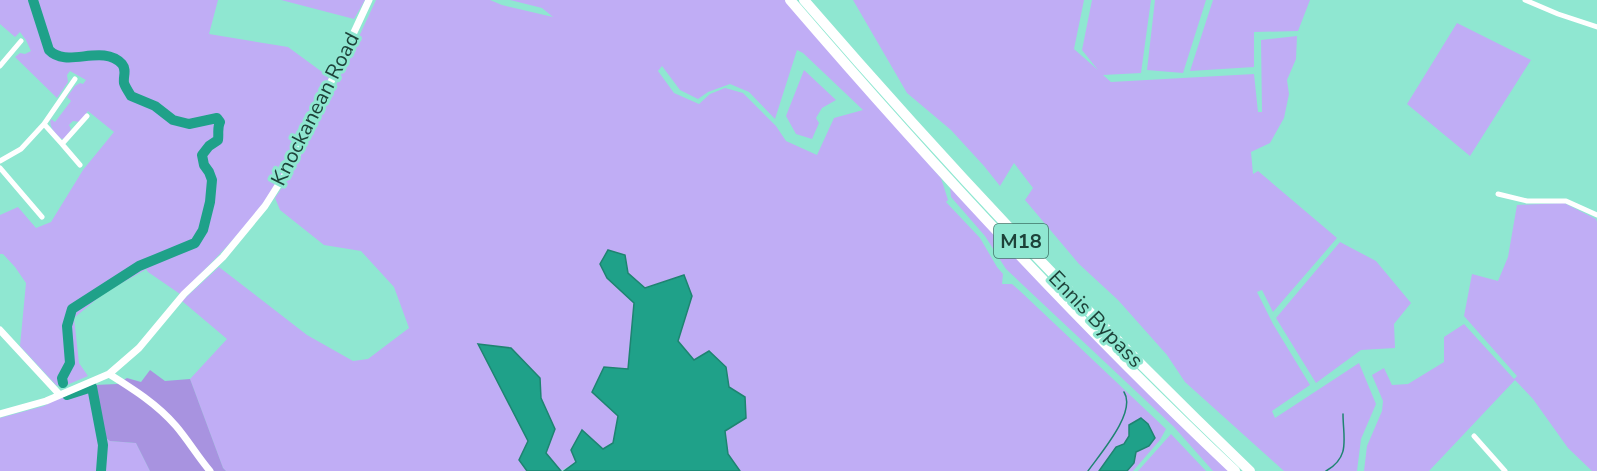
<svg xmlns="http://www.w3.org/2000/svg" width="1597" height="471" font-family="'Nunito Sans',sans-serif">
	<rect width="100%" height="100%" fill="#8fe7d1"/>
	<path fill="#c0adf5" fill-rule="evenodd" d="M0 0H218L209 34 288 47 329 77C317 103 306 131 293 156 265 209 222 253 180 294L148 272 144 266 145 270 104 293 74 318 79 363 88 376 62 387 56 385 20 346 26 283 15 267 3 254H0V215L18 207 36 228 51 222 83 170 114 132 88 111 80 122 73 121 69 125 71 129 66 138 62 139C56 135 48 126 51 119L55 122 71 101 67 97 75 86 80 83 83 84 86 80 70 71 67 75 68 82 57 98 15 57 20 53 25 54 31 51 26 40 20 32 15 37 0 24Z
		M281 0H365L354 19Z
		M376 0H490L502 5 553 17 542 8 510 0H785L941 178 948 200 946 202 980 238 997 267 1003 274 1002 284H1012L1020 291 1166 429 1160 440 1133 471H740L728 454 725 431 734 426 726 367 694 360 678 340 692 296 684 275 645 288 628 273 607 278 634 303 628 369 613 443 603 449 582 431 576 462 561 471 546 453 555 429 541 398 540 378 511 349 479 344 528 441 519 460 527 471H226L223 468 190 379 227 339 182 301 219 267 307 335 353 361 368 359 409 328 394 287 361 251 324 245 280 210 275 198 288 179 332 94ZM797 50 803 53 863 110 834 118 817 155 786 141 776 126 743 93 725 88 710 94 699 104 674 93 658 71 662 66 680 90 698 99 708 92 730 84 749 92 775 119Z
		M853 0H1084L1074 49 1098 70 1082 50 1092 0H1151L1141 73 1103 75 1111 82 1254 74 1258 112H1262L1261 40 1297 36 1296 59 1287 80 1289 94 1284 118 1270 143 1251 152 1253 174 1258 171 1337 238 1273 312 1262 290 1257 292 1273 324 1310 385 1272 411 1275 418 1359 363 1376 404 1361 439 1357 471H1284L1185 382 1167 355 1118 300 1079 264 1025 200 1033 188 1014 163 1000 186 984 166 951 130 907 93Z
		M1155 0H1206L1183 73 1147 70Z
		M1213 0H1310L1298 31 1254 32V67L1190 71Z
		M1457 23 1531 60 1470 156 1407 104Z
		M804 70 836 100 822 108 816 118 819 123 812 139 796 134 786 116Z
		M950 187 1236 471H1213L1174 427 1006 269 985 236 951 197Z
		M1564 203 1596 219 1597 222V471H1592L1568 448 1533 399 1515 380 1429 471H1364L1367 446 1382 411 1383 401 1372 375 1384 368 1392 385 1408 384 1444 362V337L1464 324 1514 379 1517 376 1464 316 1472 274 1498 281 1508 257 1517 205Z
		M1340 242 1376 261 1411 303 1394 324 1395 348 1361 350 1316 383 1276 318Z
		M95 385 106 438 110 441 136 443 150 471H0V418L44 406 68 392Z
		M1171 434 1206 471H1138Z"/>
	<path fill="#a893e0" d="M150 370 165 381 190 379 223 468 226 471H150L136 443 110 441 106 438 95 385 117 384 127 378 141 382Z"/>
	<path fill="#1fa189" stroke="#1e8471" stroke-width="1.5" d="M608 250 625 255 628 273 645 288 684 275 692 296 678 341 694 360 709 351 726 367 729 387 745 397 746 418 725 431 728 454 740 471H564L576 462 571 450 582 430 603 449 613 443 618 416 592 392 604 367 628 369 634 303 607 278 600 264Z
		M478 344 511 348 540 378 541 398 555 429 546 453 561 471H527L519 460 528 441Z
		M1141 418 1148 424 1155 438 1149 446 1136 452 1134 463 1127 471H1099L1116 447 1124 444 1129 436V425Z"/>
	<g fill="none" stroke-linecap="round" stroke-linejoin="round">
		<path stroke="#1e8471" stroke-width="1.5" d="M1088 471C1100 454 1137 412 1124 392
			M1326 471C1351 457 1343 438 1343 414"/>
		<path stroke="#1fa189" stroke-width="10" d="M33 0 49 50C67 69 102 43 122 64 127 70 123 76 124 83 125 87 129 92 131 96L155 106 173 120 189 124 217 118 220 122C217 128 219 133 218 140L209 146 202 155 204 165 209 172 212 180 210 202 203 230 195 243 139 266 72 309 67 326 70 363 62 378 63 383
			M67 395 92 387 103 445 101 471"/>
		<path stroke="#fff" stroke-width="5" d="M1525 0 1558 14 1597 27
			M0 66 21 41
			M44 124 62 144 87 116
			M62 144 80 165
			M0 161 21 149 44 124 75 79
			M0 168 42 217
			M1498 194 1527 201H1566L1597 215
			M1474 436 1505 471"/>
		<path stroke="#fff" stroke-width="7" d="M0 330 59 394
			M109 374C133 389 157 404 176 426 188 440 198 457 210 471
			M0 414 46 401 109 374 139 348 184 294 223 257 265 206 296 157 369 0"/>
		<path stroke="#fff" stroke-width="10" d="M790 0C931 164 1078 323 1235 471
			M804 0C946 164 1093 321 1250 471"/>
	</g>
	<g text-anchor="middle" stroke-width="6" stroke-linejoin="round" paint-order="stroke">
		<rect fill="#8fe7d1" stroke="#3f7467" stroke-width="1.5" x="994" y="224" width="54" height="34" rx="4.5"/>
		<g font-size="20" font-weight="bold" fill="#1d4239">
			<text x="1021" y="248">M18</text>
		</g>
		<g font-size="21" fill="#1d4239" stroke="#8fe7d1">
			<text transform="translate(315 109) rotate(-63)" y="7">Knockanean Road</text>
			<text transform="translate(1096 319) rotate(46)" y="7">Ennis Bypass</text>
		</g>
	</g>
</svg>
